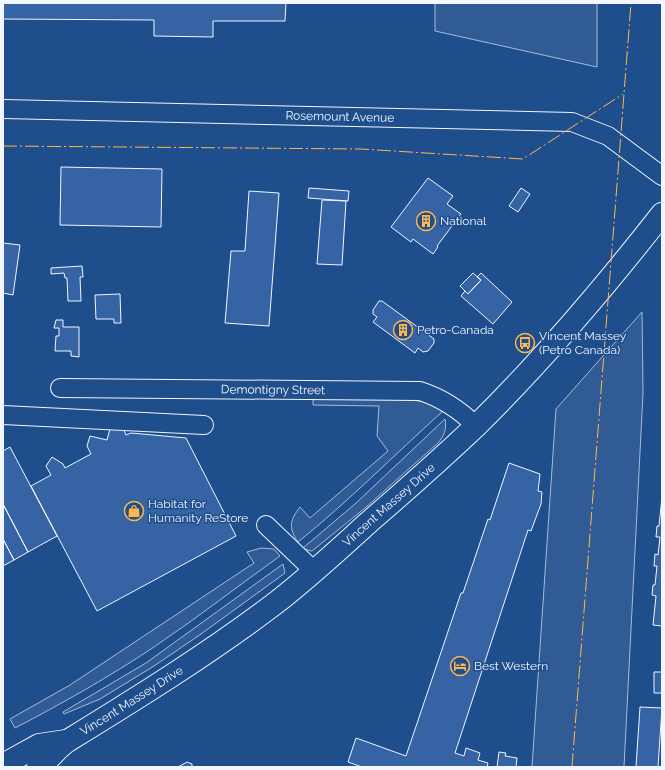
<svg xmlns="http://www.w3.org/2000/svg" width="665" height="770" font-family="Raleway,sans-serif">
	<rect width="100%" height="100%" fill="#1f4e8c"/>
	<path fill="#305b95" stroke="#a8bbd7" d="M435 3H597V67L435 31Z
		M642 312 643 393 624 767H532L556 409Z
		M313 398 412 400C424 402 434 402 442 412 394 455 349 501 298 542 288 527 290 520 300 507L310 518 388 451 377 436 379 406 313 405Z
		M445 419C447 429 444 436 438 443L365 508 312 551 304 549 303 548 355 504Z
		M261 548 274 549 280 556C238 586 197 618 154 647 109 677 63 703 15 728L10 719 70 685 254 563 247 552Z
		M283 564 285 573 201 634 154 666 100 699 64 714 63 712 146 663Z"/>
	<path fill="#3563a3" stroke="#f2f6ff" d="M3 3H286L285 21H213V37L154 36V20L3 19Z
		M61 167 162 169 161 227 60 225Z
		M428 178 453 196 447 204 461 214 437 246 438 247 433 254 413 239 411 242 391 227Z
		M309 188 349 191 348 201 308 198Z
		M521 188 530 194 518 212 509 206Z
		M249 191 279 193 269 326 225 323 231 251H245Z
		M322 200 346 201 342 265 317 264Z
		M3 243 20 245 13 295 3 293Z
		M82 266 83 277H80L81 301H68L67 278H65L64 273 51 274V268Z
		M473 273 481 280 468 294 460 286Z
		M481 273 512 302 493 324 461 296 465 291 468 294 481 280 477 277Z
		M120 294 121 323H114V319H96L95 295Z
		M379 301H382L434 339V343L428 351 423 352 418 348 415 353 373 322 377 317 373 314V310Z
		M56 320H63V327H79V357L71 356V351H55L56 336H59V328H54Z
		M111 425 123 428 126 435 131 433 186 438 236 536 97 611 31 486 51 475 46 466 52 457 63 464 65 468 91 454 87 446 90 436 107 440Z
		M10 447 57 536 28 552 3 504V451Z
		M509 463 540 474 538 491 542 492 541 504 531 531 528 530 455 753 464 756 466 748 480 753 478 760 488 763 487 767H362L348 762 356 738 406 756 461 593H463L488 519 490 520Z
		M662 497V626L653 625 656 596 652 595 653 585H655L657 566H654L655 554 658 555 660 537H656L657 526H659Z
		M3 504 28 552 14 560 3 539Z
		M3 539 14 560 3 566Z
		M654 672H662V693H654Z
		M640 707 662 708 658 767H636Z
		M499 752 506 753 505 756 517 758 516 767H497Z
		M187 762 192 764V767H178Z"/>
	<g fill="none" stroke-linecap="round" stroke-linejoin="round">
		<defs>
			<g id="minor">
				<path id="s1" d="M3 109 572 122 608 136 662 176"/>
				<path id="s2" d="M60 388 420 391C442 398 459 409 476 426"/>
				<path d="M3 415 204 425"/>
				<path d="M266 525 314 571"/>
			</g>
			<g id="major">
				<path d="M3 765 39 745 66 741"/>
				<path id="s3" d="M38 767C50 760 57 747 69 740 139 697 208 654 273 605 307 579 338 550 369 522 405 491 441 459 476 426 543 360 604 288 662 214"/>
			</g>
		</defs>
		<use href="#minor" stroke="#f2f6ff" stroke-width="20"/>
		<use href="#major" stroke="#f2f6ff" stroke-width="24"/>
		<use href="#minor" stroke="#1f4e8c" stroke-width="18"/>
		<use href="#major" stroke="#1f4e8c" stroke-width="22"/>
		<path stroke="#ffb74d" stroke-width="1" stroke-dasharray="14 3 2 3" stroke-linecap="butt" d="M3 146 361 149 523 159 623 94
			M572 767 631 3"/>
	</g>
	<defs>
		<symbol id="building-ring" viewBox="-11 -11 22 22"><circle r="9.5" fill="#1f4e8c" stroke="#ffb74d" stroke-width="1.5"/><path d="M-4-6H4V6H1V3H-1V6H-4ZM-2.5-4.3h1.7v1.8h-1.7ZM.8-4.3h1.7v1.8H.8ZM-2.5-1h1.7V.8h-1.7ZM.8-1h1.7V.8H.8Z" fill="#ffb74d"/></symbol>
		<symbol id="bus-ring" viewBox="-11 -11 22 22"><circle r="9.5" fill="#1f4e8c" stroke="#ffb74d" stroke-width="1.5"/><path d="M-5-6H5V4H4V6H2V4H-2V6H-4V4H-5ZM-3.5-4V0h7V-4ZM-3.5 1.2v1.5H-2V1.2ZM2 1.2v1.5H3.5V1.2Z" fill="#ffb74d"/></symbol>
		<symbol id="shop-ring" viewBox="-11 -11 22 22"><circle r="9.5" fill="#1f4e8c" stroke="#ffb74d" stroke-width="1.5"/><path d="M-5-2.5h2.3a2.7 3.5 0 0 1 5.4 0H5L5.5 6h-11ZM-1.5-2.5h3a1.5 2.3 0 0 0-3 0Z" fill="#ffb74d"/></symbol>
		<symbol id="hotel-ring" viewBox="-11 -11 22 22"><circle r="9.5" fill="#1f4e8c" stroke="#ffb74d" stroke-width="1.5"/><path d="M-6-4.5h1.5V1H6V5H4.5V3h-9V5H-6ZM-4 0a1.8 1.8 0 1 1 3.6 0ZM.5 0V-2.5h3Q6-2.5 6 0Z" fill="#ffb74d"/></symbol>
	</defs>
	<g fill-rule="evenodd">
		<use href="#building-ring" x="415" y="210" width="22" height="22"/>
		<use href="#building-ring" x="392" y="319" width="22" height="22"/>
		<use href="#bus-ring" x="514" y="332" width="22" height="22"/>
		<use href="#shop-ring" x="123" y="500" width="22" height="22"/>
		<use href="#hotel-ring" x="449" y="655" width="22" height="22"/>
	</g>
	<g text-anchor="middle" stroke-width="3" stroke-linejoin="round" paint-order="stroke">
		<g font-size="12" fill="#f2f6ff" stroke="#1f4e8c">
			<text dy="4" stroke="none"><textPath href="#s1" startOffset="337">Rosemount Avenue</textPath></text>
			<text dy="4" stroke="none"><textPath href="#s2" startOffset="213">Demontigny Street</textPath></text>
			<text dy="4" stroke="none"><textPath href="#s3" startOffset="439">Vincent Massey Drive</textPath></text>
			<text dy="4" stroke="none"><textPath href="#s3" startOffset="115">Vincent Massey Drive</textPath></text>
		</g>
		<g font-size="12" fill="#f2f6ff" stroke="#1f4e8c" text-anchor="start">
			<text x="440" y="225">National</text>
			<text x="417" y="334">Petro-Canada</text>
			<text x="539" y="340">Vincent Massey<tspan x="539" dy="14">(Petro Canada)</tspan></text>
			<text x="148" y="508">Habitat for<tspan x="148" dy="14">Humanity ReStore</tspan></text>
			<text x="474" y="670">Best Western</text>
		</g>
	</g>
	<rect width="665" height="770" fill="none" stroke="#f2f6ff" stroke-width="8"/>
</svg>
